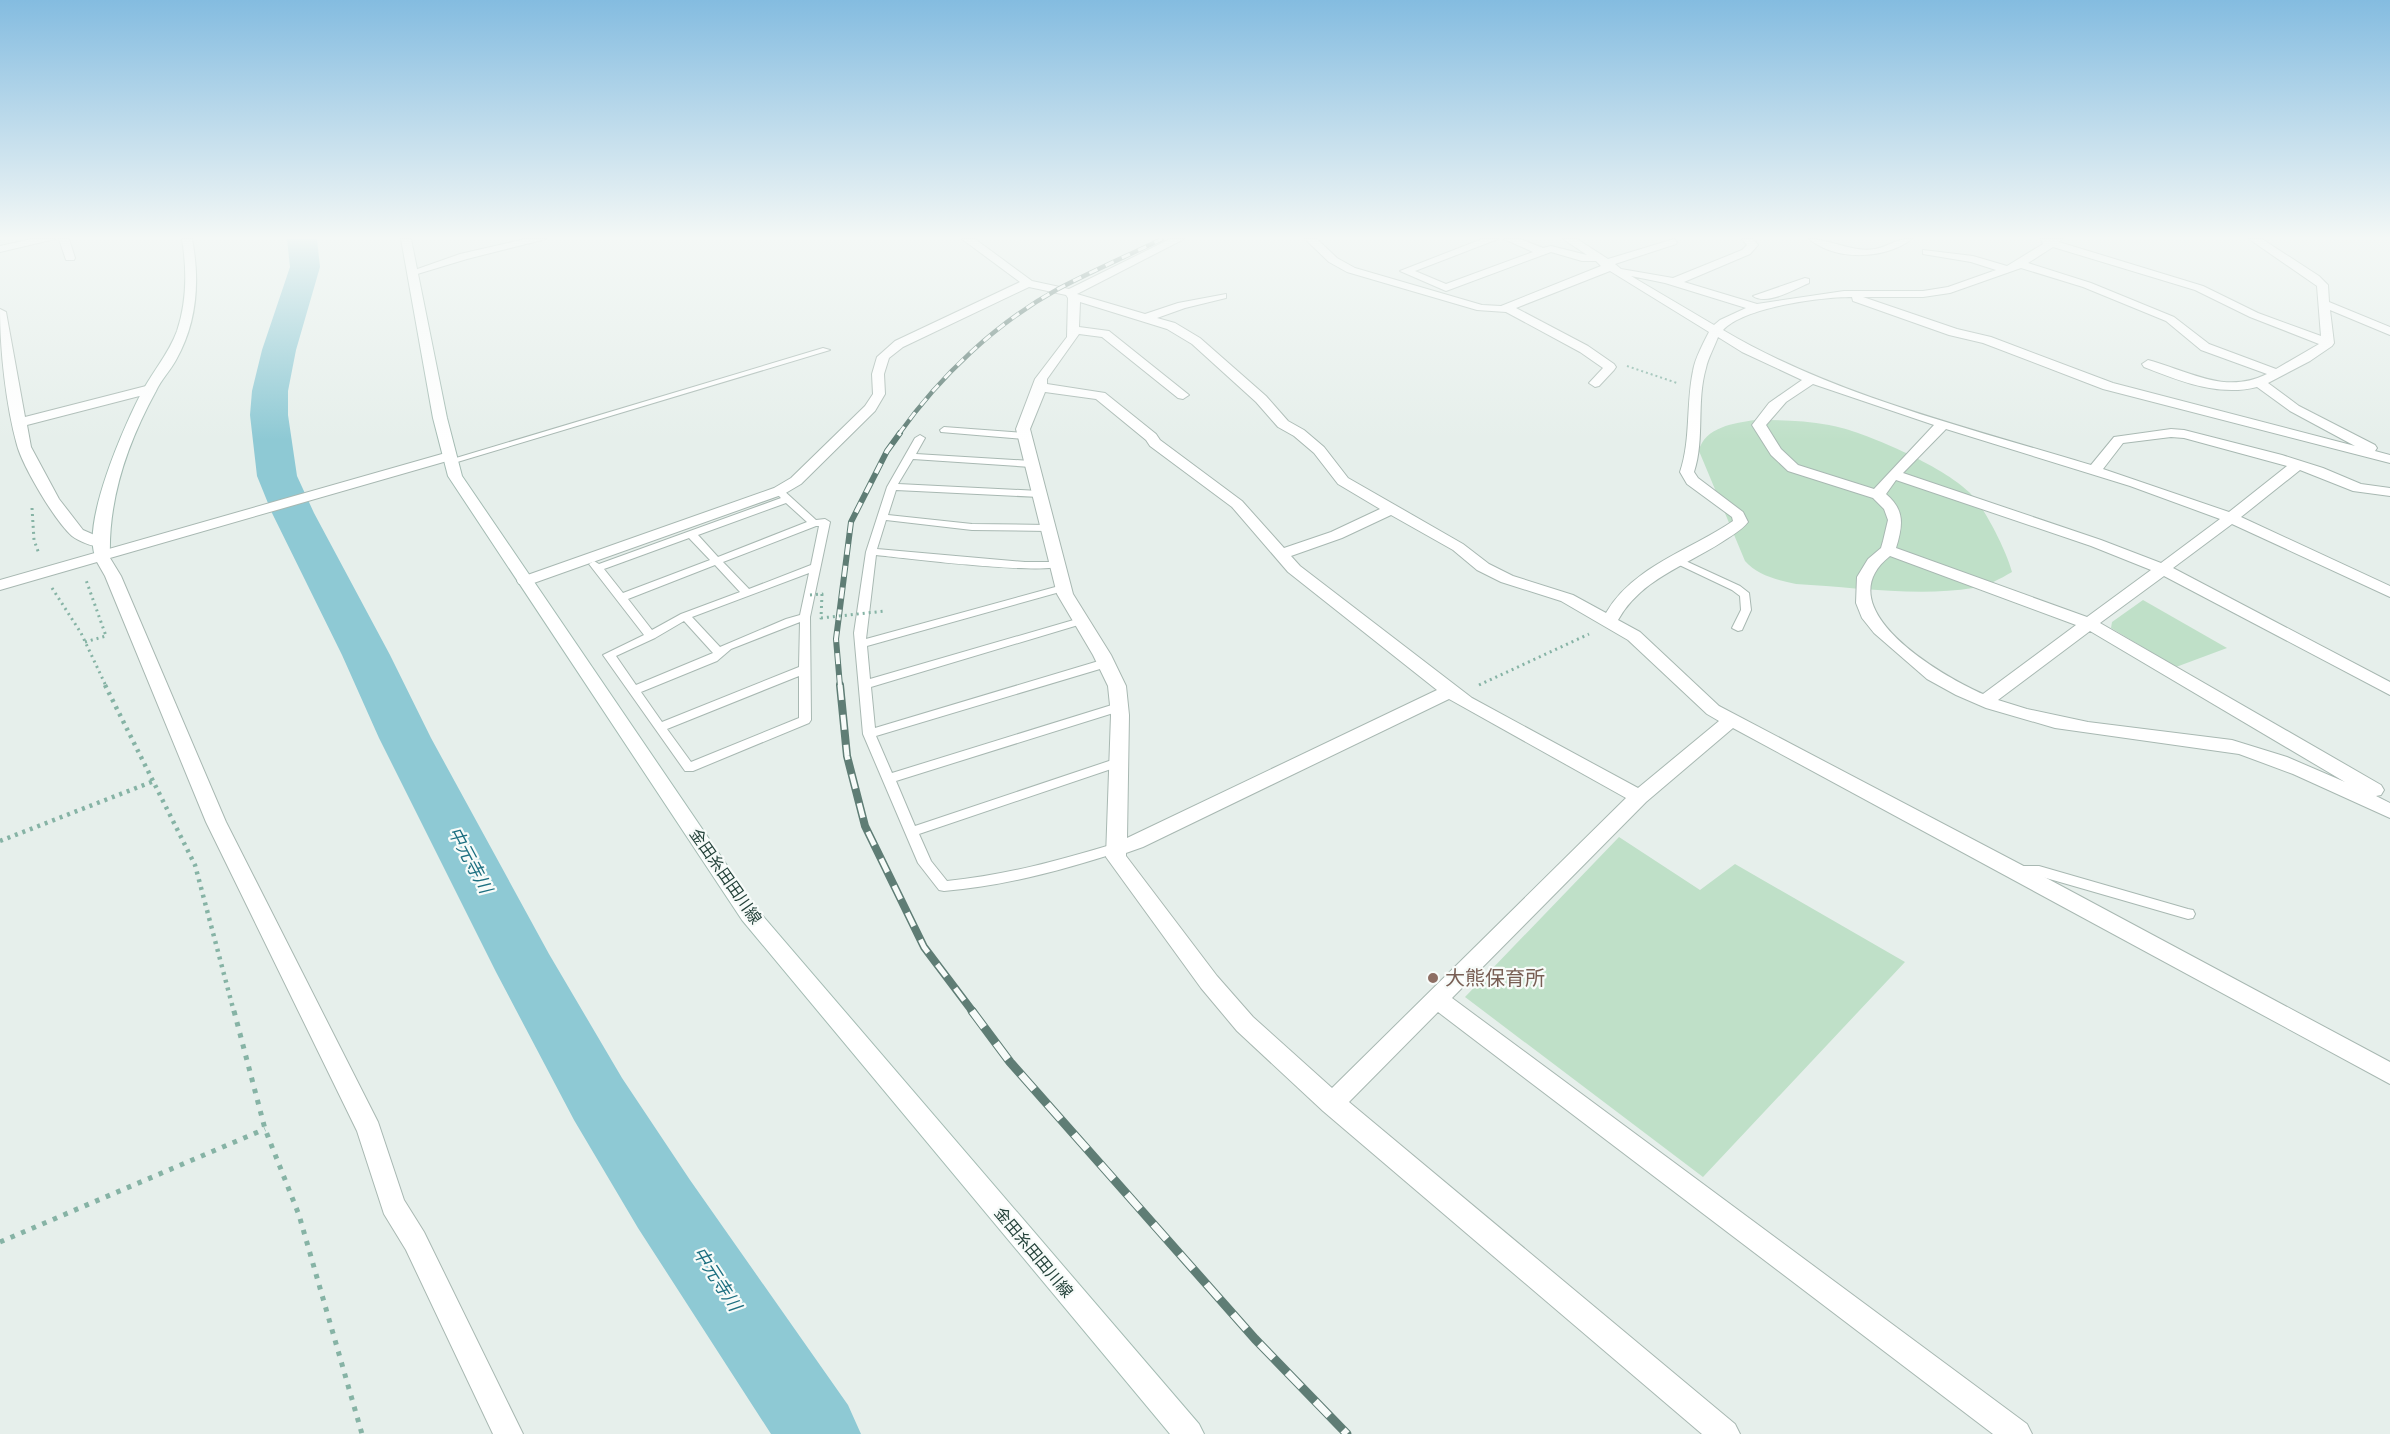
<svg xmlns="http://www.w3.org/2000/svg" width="2390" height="1434" font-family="'Fira Sans','Noto Sans JP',sans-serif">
	<rect width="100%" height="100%" fill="#e6efeb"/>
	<path fill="#bfe0c8" d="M1755 420C1780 420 1804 420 1829 425 1864 431 1944 467 1969 492 1984 506 2007 552 2012 572 2000 579 1987 586 1973 588 1919 597 1851 587 1796 584 1777 580 1757 575 1745 561L1699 451C1704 427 1735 423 1755 420Z
		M2143 600 2227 648 2176 667 2111 628 2112 622Z
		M1619 837 1700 890 1735 864 1905 962 1703 1177 1465 997Z"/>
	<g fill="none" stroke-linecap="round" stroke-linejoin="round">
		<path fill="#8ec9d4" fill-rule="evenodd" d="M287 239H317L320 267 296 350 288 391V415L297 476 314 513 390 655 431 738 549 954 622 1078 690 1180 848 1405 861 1434H771L638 1228 574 1120 496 972 379 738 342 655 272 513 257 476 250 415 252 391 262 350 290 267Z"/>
		<defs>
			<path id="lane" d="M823 348 830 350 454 463 451 464 446 461Z
				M944 427 1024 433 1029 436 1024 439 941 432 940 430Z
				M920 435 925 438 916 454 1031 461 1036 464 1031 467 913 459 898 484 1039 491 1044 494 1039 497 896 490 888 515 972 524 1048 525 1053 528 1048 531 972 530 886 520 877 549 1025 562H1057L1062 565C1049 576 903 558 876 555L866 639 1059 586H1067L1068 588 1067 590 867 646 870 679 1077 619 1081 618 1086 621 1085 623 871 687 875 728 1102 660 1106 659 1112 663 1110 666 876 736 892 773 1115 704 1119 703 1125 707 1123 710 896 781 915 826 1115 759H1123L1125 762 1123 765 919 834 931 861 947 881C1006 875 1061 860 1117 843L1122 845 1124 848 1122 851C1063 870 1005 886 944 891L939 890 918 863 863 734 854 633 866 552 887 487 915 438Z
				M779 488 782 489 816 520 825 519 830 522 810 617 811 720 809 723 693 771H685L603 655 644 635 589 564 594 561 599 564 781 498 774 491ZM786 503 807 522 718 557 698 535ZM816 526H819L811 565 749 589 723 562ZM689 538 710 560 623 593 604 569ZM715 565 740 592 681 614 652 630 628 599ZM809 573 800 615 786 619 720 647 692 617ZM684 621 713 653 636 685 616 656 655 638ZM800 622 799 667 662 722 641 692 717 661 731 649ZM799 676V718L691 762 667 729Z
				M1677 557 1740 586 1749 593 1751 610 1742 630 1738 631 1732 628 1741 610 1740 596 1732 590 1673 562 1672 560Z
				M2019 866H2039L2188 909 2193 910 2195 914 2193 918 2188 919 2039 876 2014 875 2012 871 2014 867Z"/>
			<path id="street" d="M32 239H55L0 252V246Z
				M59 239H69L75 258 74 260H66Z
				M525 239H546L467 259 414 275 409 272 460 254Z
				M962 239H975L1032 281 1069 289 1170 239H1184L1077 294 1145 314 1178 303 1226 294V298L1185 308 1157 318 1175 323 1200 338 1266 396 1288 421 1304 430 1324 447 1348 478 1463 544 1489 564 1513 576 1573 595 1606 613C1633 566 1691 550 1733 521L1732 517 1687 484 1680 472C1691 440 1686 404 1693 371 1695 358 1703 344 1709 332L1610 271 1516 308 1588 346 1614 364 1616 367 1614 370 1599 386 1595 387 1589 383 1603 368 1580 352 1506 312 1477 310 1347 272 1329 262 1305 239H1317L1337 258 1355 268 1482 305 1501 306 1601 266 1596 261H1582L1551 252 1446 291 1400 271 1482 239H1498L1415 271 1446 284 1533 252 1504 239H1520L1543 248 1551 246 1587 255 1563 239H1577L1608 259 1674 239 1677 242 1676 244 1615 264 1621 269 1673 278 1742 250 1747 245 1742 239H1753L1758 245 1750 254 1684 282 1757 304 1844 291H1923L1948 287 1996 270 1971 262 1923 254V250L1973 256 2007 266 2043 244 2041 239H2062L2059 242 2203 286 2258 313 2321 336 2317 286 2249 239H2262L2319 276 2328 285 2329 302 2390 327V335L2330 310 2334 343 2332 346 2310 361 2268 383 2299 406 2375 445 2377 448 2375 451 2390 455V463L2103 389 1983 343 1949 335 1853 301 1852 297C1821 297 1745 307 1723 330 1832 395 1969 428 2091 465L2114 437 2171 429 2184 430 2282 455 2323 468 2361 484 2390 488V496L2353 491 2300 470 2241 517 2390 586V597L2232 524 2173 568 2390 682V695L2164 576 2100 623 2381 785 2384 790 2381 795 2376 796 2390 803V818L2293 774 2239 754 2055 728 1986 708 1956 695 1927 679 1874 633 1862 618 1856 603 1857 577 1868 559 1881 548 1883 541 1888 520 1884 509 1873 498 1788 471 1771 455 1752 425 1769 403 1802 380 1742 352 1718 337C1714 348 1708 358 1706 368 1696 402 1705 439 1694 472L1698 478 1743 512 1748 522C1742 530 1731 536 1722 542 1685 566 1641 579 1618 620L1640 632 1719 706 2037 873 2390 1062V1084L1733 728 1646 802 1452 998 2027 1424 2032 1434H1993L1438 1012 1349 1102 1735 1424 1740 1434H1702L1323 1111 1237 1031 1201 988 1106 857 1111 715 1108 686 1093 655 1057 594 1016 429 1035 379 1067 337 1068 298 1066 295 1029 287 903 347 889 358 884 374 885 394 875 411 801 484 784 494 531 584H519L517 581 519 578 774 488 791 478 865 406 873 394 872 374 877 357 895 341 1020 282ZM2053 247 2195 290 2250 317 2319 344 2276 369 2209 344 2174 317 2091 283 2028 263ZM2021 268 2083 287 2166 321 2201 350 2267 374C2225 395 2189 371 2148 360L2142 364 2144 367C2180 381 2218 397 2257 387L2290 411 2355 446 2113 383 1991 337 1957 329 1863 297H1923L1950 293ZM1631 276 1665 283 1746 308 1720 320 1714 325ZM1080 302 1167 329 1192 344 1256 402 1278 427 1294 436 1314 453 1338 484 1380 509 1331 532 1284 548 1242 501 1160 440 1156 434 1105 393 1047 384V379L1079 334 1102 337 1178 398 1183 399 1189 395 1109 331 1079 327ZM1813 384 1934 425 1874 489 1798 465 1781 449 1766 425 1786 402ZM1045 392 1096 399 1146 440 1150 446 1232 507 1288 572 1437 690 1127 838 1129 715 1126 686 1111 655 1073 594 1030 429ZM1946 429 2130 486 2220 519 2161 563 2101 540 1903 473ZM2171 437 2184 438 2287 466 2229 512 2103 469 2123 443ZM1896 480 2091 546 2151 570 2087 617 1896 548C1903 525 1905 510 1886 494ZM1391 515 1453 550 1477 570 1501 582 1561 601 1628 640 1707 714 1719 721 1638 788 1472 698 1300 566 1291 556 1342 538ZM1890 556 2076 625 1983 694C1942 676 1824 608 1890 556ZM2090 631 2345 782 2287 757 2232 740 2088 722 2027 709 1998 700ZM1449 699 1626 798 1332 1088 1253 1017 1217 976 1126 856V853L1143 847Z
				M1809 239C1831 239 1852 253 1875 249 1891 246 1893 239 1912 239 1884 260 1836 261 1809 239Z
				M1805 278 1809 279V283C1795 289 1767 306 1753 296Z
				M0 309 6 312 25 417 150 385 156 389 155 392 27 425 31 447 59 499 83 530 106 540 109 543 106 546C97 549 80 542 72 536 55 521 23 467 17 445 6 405 0 351 0 309Z
				M449 452 454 453 456 456 454 459 110 558 121 576 226 822 378 1122 404 1200 424 1232 523 1434H493L406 1250 384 1214 357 1131 206 822 105 576 97 562 0 590V580Z"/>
			<path id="secondary" d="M182 239H192C200 280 197 323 176 360 170 371 161 380 156 391 128 442 108 498 110 557L107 560H97C78 529 126 421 143 390 154 370 169 353 177 331 187 301 187 270 182 239Z
				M401 239H411L447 418 462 476 756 908 1199 1424 1204 1434H1170L742 920 448 476 433 418Z"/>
		</defs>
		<use href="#lane" stroke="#a8b8b2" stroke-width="2"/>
		<use href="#street" stroke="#a8b8b2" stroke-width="2"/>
		<use href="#secondary" stroke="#a4bbb3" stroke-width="2"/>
		<path stroke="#86b3a5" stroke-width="2" stroke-dasharray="2 3" stroke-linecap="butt" d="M1627 366 1677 383"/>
		<path stroke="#86b3a5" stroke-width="3" stroke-dasharray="2 4" stroke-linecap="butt" d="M32 508 34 540 39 554
			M52 588 81 633 106 686
			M85 642 106 636 86 580
			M1479 685 1589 634"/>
		<path stroke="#86b3a5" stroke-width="4.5" stroke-dasharray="3 5" stroke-linecap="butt" d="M105 685 195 865 234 1012
			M0 841 154 781"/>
		<path stroke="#86b3a5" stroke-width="5" stroke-dasharray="4.5 7" stroke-linecap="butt" d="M234 1011 265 1129 299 1215 362 1434
			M0 1242 265 1129"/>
		<use href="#lane" fill="#fff" fill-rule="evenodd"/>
		<use href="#street" fill="#fff" fill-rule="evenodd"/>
		<use href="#secondary" fill="#fff" fill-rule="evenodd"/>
		<defs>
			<path id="rail-far3" d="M899 434C939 377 996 323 1058 289 1092 271 1127 256 1162 239"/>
			<path id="rail-far2" d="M840 686 836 639 851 522 887 451 900 433"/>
			<path id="rail-far1" d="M840 685 847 756 865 826 924 947 973 1012"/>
			<path id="rail" d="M972 1011 1010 1062 1255 1339 1347 1434"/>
		</defs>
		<use href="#rail-far3" stroke="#5f7d75" stroke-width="4.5"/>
		<use href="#rail-far2" stroke="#5f7d75" stroke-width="6"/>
		<use href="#rail-far1" stroke="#5f7d75" stroke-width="8"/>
		<use href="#rail" stroke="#5f7d75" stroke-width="9"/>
		<use href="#rail-far3" stroke="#f7fbf9" stroke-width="3" stroke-dasharray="9" stroke-linecap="butt"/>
		<use href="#rail-far2" stroke="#f7fbf9" stroke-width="4" stroke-dasharray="11" stroke-linecap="butt"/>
		<use href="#rail-far1" stroke="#f7fbf9" stroke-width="5" stroke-dasharray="15" stroke-linecap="butt"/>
		<use href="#rail" stroke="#f7fbf9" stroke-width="7" stroke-dasharray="20" stroke-linecap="butt"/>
		<path stroke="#86b3a5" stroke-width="3" stroke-dasharray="2 4" stroke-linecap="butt" d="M810 595 822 594 821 618 885 611"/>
	</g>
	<linearGradient id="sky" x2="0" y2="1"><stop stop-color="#84bce0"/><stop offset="0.54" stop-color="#f4f8f6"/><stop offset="1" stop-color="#f4f8f6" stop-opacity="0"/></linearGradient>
	<rect width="2390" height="440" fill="url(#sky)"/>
	<circle fill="#8d6e63" stroke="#f7fbf9" stroke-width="2" cx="1433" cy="978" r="6"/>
	<g text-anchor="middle" stroke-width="4.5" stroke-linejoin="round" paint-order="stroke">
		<g font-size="16" fill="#24423a" stroke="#f7fbf9">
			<text transform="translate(726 876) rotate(55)" y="6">金田糸田田川線</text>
			<text transform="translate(1034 1252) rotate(50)" y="6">金田糸田田川線</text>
		</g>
		<g font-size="18" font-style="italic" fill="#1c6f80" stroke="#f7fbf9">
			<text transform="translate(470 860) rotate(62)" y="6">中元寺川</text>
			<text transform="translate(717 1279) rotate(57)" y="6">中元寺川</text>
		</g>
		<g font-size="20" fill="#785e54" stroke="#f7fbf9" text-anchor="start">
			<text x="1445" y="985">大熊保育所</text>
		</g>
	</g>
</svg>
